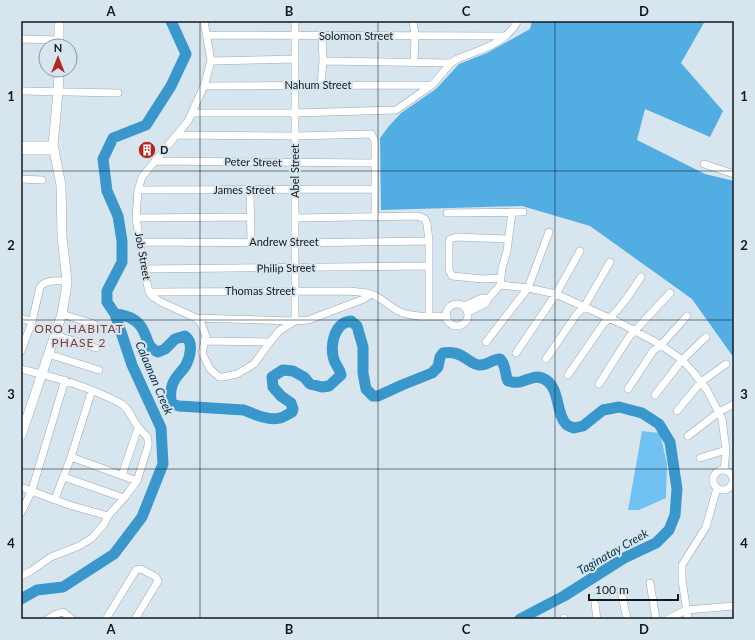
<svg xmlns="http://www.w3.org/2000/svg" width="755" height="640" font-family="Lato,sans-serif">
	<rect width="100%" height="100%" fill="#d7e5ee"/>
	<path fill="#71c1f3" d="M642 431 660 433 667 464 666 498 639 510H628Z"/>
	<path fill="#52ade3" d="M532 21H705L681 63 723 111 710 137 645 109 637 140 705 174 734 181V358L692 299 590 226 522 206 381 210 380 138 389 126 401 113 436 89 459 64 487 53 530 29Z"/>
	<g fill="none" stroke-linecap="round" stroke-linejoin="round">
		<path stroke="#3a97cc" stroke-width="11" d="M115 314C127 315 139 320 144 332 149 342 147 347 158 352L165 349 175 339 185 336C194 342 190 357 186 365 182 372 174 377 172 386 170 392 170 397 172 404L179 406 244 410C254 414 268 421 280 418 284 417 288 414 292 412L293 409 291 403 281 396 273 387 272 377 283 370 293 371 304 377 310 384 322 387 329 386 341 375C340 369 336 366 334 360 330 347 333 323 351 321L357 326 363 347V373L366 389 373 396H378L402 385 432 373 438 367 440 357 443 353C450 352 457 353 462 356 468 359 472 364 479 365 487 366 492 359 500 359 507 366 504 373 508 381 512 382 516 383 520 382 528 380 534 375 542 378 561 385 555 413 566 424 567 426 572 427 574 428L583 426 603 410 619 407 642 413 659 424 670 442 677 489 675 515 669 530 656 543 624 558 564 596 520 619
			M21 599 37 590 63 587 114 554 142 517 163 464 161 428 132 365 115 314 107 302V291L122 262V241L118 216 107 191 103 159 113 138 146 125 171 86 186 54 171 21"/>
		<defs>
			<path id="minor" d="M204 21 211 61 204 86 188 121 142 177 138 190 136 218 144 269 149 292 153 297 161 302 196 318 201 323 206 336 202 353 210 369 219 377H223L237 374 254 364 270 342 279 331 295 321
				M295 21V321
				M413 21 415 35 414 62
				M206 35 506 36
				M21 39 59 40
				M211 61 295 59
				M323 61 451 63
				M321 85 323 61 322 36
				M204 86 432 85
				M21 91 118 93
				M192 113H295L396 110 432 85 451 63 457 59C481 49 504 45 518 21
				M177 135 295 136 371 134 375 141V216
				M21 145H53
				M21 151H55
				M155 161 375 163
				M704 164 734 174
				M21 179 42 180
				M138 190 375 189
				M250 190 251 242
				M447 213 523 212
				M136 218 251 217
				M295 218 418 216 425 219 427 224 429 241V316
				M140 242 295 243 429 241
				M144 269 429 266
				M501 278 483 279 452 276 449 270V242L450 239 457 237 508 239
				M500 285 528 288 556 294 622 324 661 345 682 360 694 373 707 390 722 419 726 450 724 470
				M149 292 349 291C356 292 364 292 371 294 383 298 391 309 403 313 417 318 432 316 447 316
				M446 315a11 11 0 1 1 22 0a11 11 0 1 1-22 0Z
				M464 306 482 298 488 299
				M468 312 486 303 488 299 500 285 502 268 507 251 512 212
				M62 314 94 324
				M21 318 32 322
				M196 318 295 321 308 320 364 299 371 294
				M55 335 96 348
				M204 341 270 342
				M486 342 528 288 549 232
				M21 351 32 322 40 287C46 279 58 281 67 281
				M516 353 556 294 580 251
				M48 354 99 370
				M546 359 576 315 584 307 610 262
				M21 369C49 376 77 383 103 395 110 398 117 401 123 405 130 411 133 421 139 428 145 436 149 434 148 446L137 481 124 498 108 516 104 524 92 538 79 546 51 557 31 571 21 576
				M568 375 604 323C619 311 630 294 641 277
				M599 384 629 337 670 293
				M628 389 653 351 661 345 687 316
				M655 395 682 360 706 337
				M677 411 701 382 726 364
				M688 436 719 412 734 404
				M71 457 137 481
				M700 458 726 450
				M713 480a10 10 0 1 1 20 0a10 10 0 1 1-20 0Z
				M122 475 138 428
				M64 477 124 498
				M21 487 69 505 108 516
				M55 499 71 457 92 390
				M21 513 32 490 65 380
				M650 583 656 619
				M621 591 627 619
				M595 604 597 619
				M564 618 565 619
				M48 619 56 614 63 612 72 619
				M106 619 136 570 141 569 156 577 158 581 135 619
				M668 619 686 610 734 606
				M688 619 682 580V565L706 527 717 488"/>
			<path id="tertiary" d="M59 46V21
				M21 436 62 314 66 290 67 281 62 237 61 185 53 145 58 92 59 70"/>
		</defs>
		<use href="#minor" stroke="#9ba8b1" stroke-width="8"/>
		<use href="#tertiary" stroke="#9ba8b1" stroke-width="10"/>
		<use href="#minor" stroke="#fff" stroke-width="7"/>
		<use href="#tertiary" stroke="#fff" stroke-width="9"/>
	</g>
	<path fill="none" stroke="#14191d" stroke-width="1" stroke-opacity="0.55" d="M200 21V619M378 21V619M555 21V619M21 171H734M21 320H734M21 469H734"/>
	<defs>
		<symbol id="building-disc" viewBox="-11 -11 22 22"><circle r="9.5" fill="#b42421" stroke="#d7e5ee"/><path d="M-4-6H4V6H1V3H-1V6H-4ZM-2.5-4.3h1.7v1.8h-1.7ZM.8-4.3h1.7v1.8H.8ZM-2.5-1h1.7V.8h-1.7ZM.8-1h1.7V.8H.8Z" fill="#fff"/></symbol>
	</defs>
	<g fill-rule="evenodd">
		<use href="#building-disc" x="137" y="140" width="20" height="20"/>
	</g>
	<g text-anchor="middle" stroke-width="4" stroke-linejoin="round" paint-order="stroke">
		<g font-size="11" fill="#14191d" stroke="#d7e5ee">
			<text x="356" y="40">Solomon Street</text>
			<text x="318" y="89">Nahum Street</text>
			<text transform="translate(253 162) rotate(1)" y="4">Peter Street</text>
			<text transform="translate(295 171) rotate(-90)" y="4">Abel Street</text>
			<text x="244" y="194">James Street</text>
			<text x="284" y="246">Andrew Street</text>
			<text transform="translate(143 256) rotate(80)" y="4">Job Street</text>
			<text transform="translate(286 268) rotate(-1)" y="4">Philip Street</text>
			<text x="260" y="295">Thomas Street</text>
		</g>
		<g font-size="11" font-weight="bold" fill="#14191d" stroke="#d7e5ee" text-anchor="start">
			<text x="160" y="154">D</text>
		</g>
		<g font-size="12" letter-spacing="1" fill="#843d35" stroke="#d7e5ee">
			<text x="79" y="333">ORO HABITAT<tspan x="79" dy="14">PHASE 2</tspan></text>
		</g>
		<g font-size="12" font-style="italic" fill="#063046" stroke="#d7e5ee">
			<text transform="translate(154 378) rotate(67)" y="4">Calaanan Creek</text>
			<text transform="translate(613 552) rotate(-30)" y="4">Taginatay Creek</text>
		</g>
	</g>
	<rect width="755" height="640" fill="none" stroke="#d7e5ee" stroke-width="44"/>
	<g transform="translate(58 58)"><circle r="19" fill="#d7e5ee" stroke="#89939a"/>
	<path d="M0-3L7 15L0 10L-7 15Z" fill="#b42421"/>
	<text y="-6" font-size="11" font-weight="bold" text-anchor="middle" fill="#14191d">N</text>
	</g>
	<path d="M589 594v6h89v-6" fill="none" stroke="#14191d" stroke-width="2"/>
	<text x="595" y="594" font-size="12" fill="#14191d" stroke="#d7e5ee" stroke-width="3" paint-order="stroke">100 m</text>
	<rect x="22" y="22" width="711" height="596" fill="none" stroke="#14191d" stroke-width="1.5"/>
	<g font-size="13" text-anchor="middle" font-weight="bold" fill="#14191d">
		<text x="111" y="16">A</text>
		<text x="289" y="16">B</text>
		<text x="466" y="16">C</text>
		<text x="644" y="16">D</text>
		<text x="11" y="101">1</text>
		<text x="744" y="101">1</text>
		<text x="11" y="250">2</text>
		<text x="744" y="250">2</text>
		<text x="11" y="399">3</text>
		<text x="744" y="399">3</text>
		<text x="11" y="548">4</text>
		<text x="744" y="548">4</text>
		<text x="111" y="634">A</text>
		<text x="289" y="634">B</text>
		<text x="466" y="634">C</text>
		<text x="644" y="634">D</text>
	</g>
</svg>
